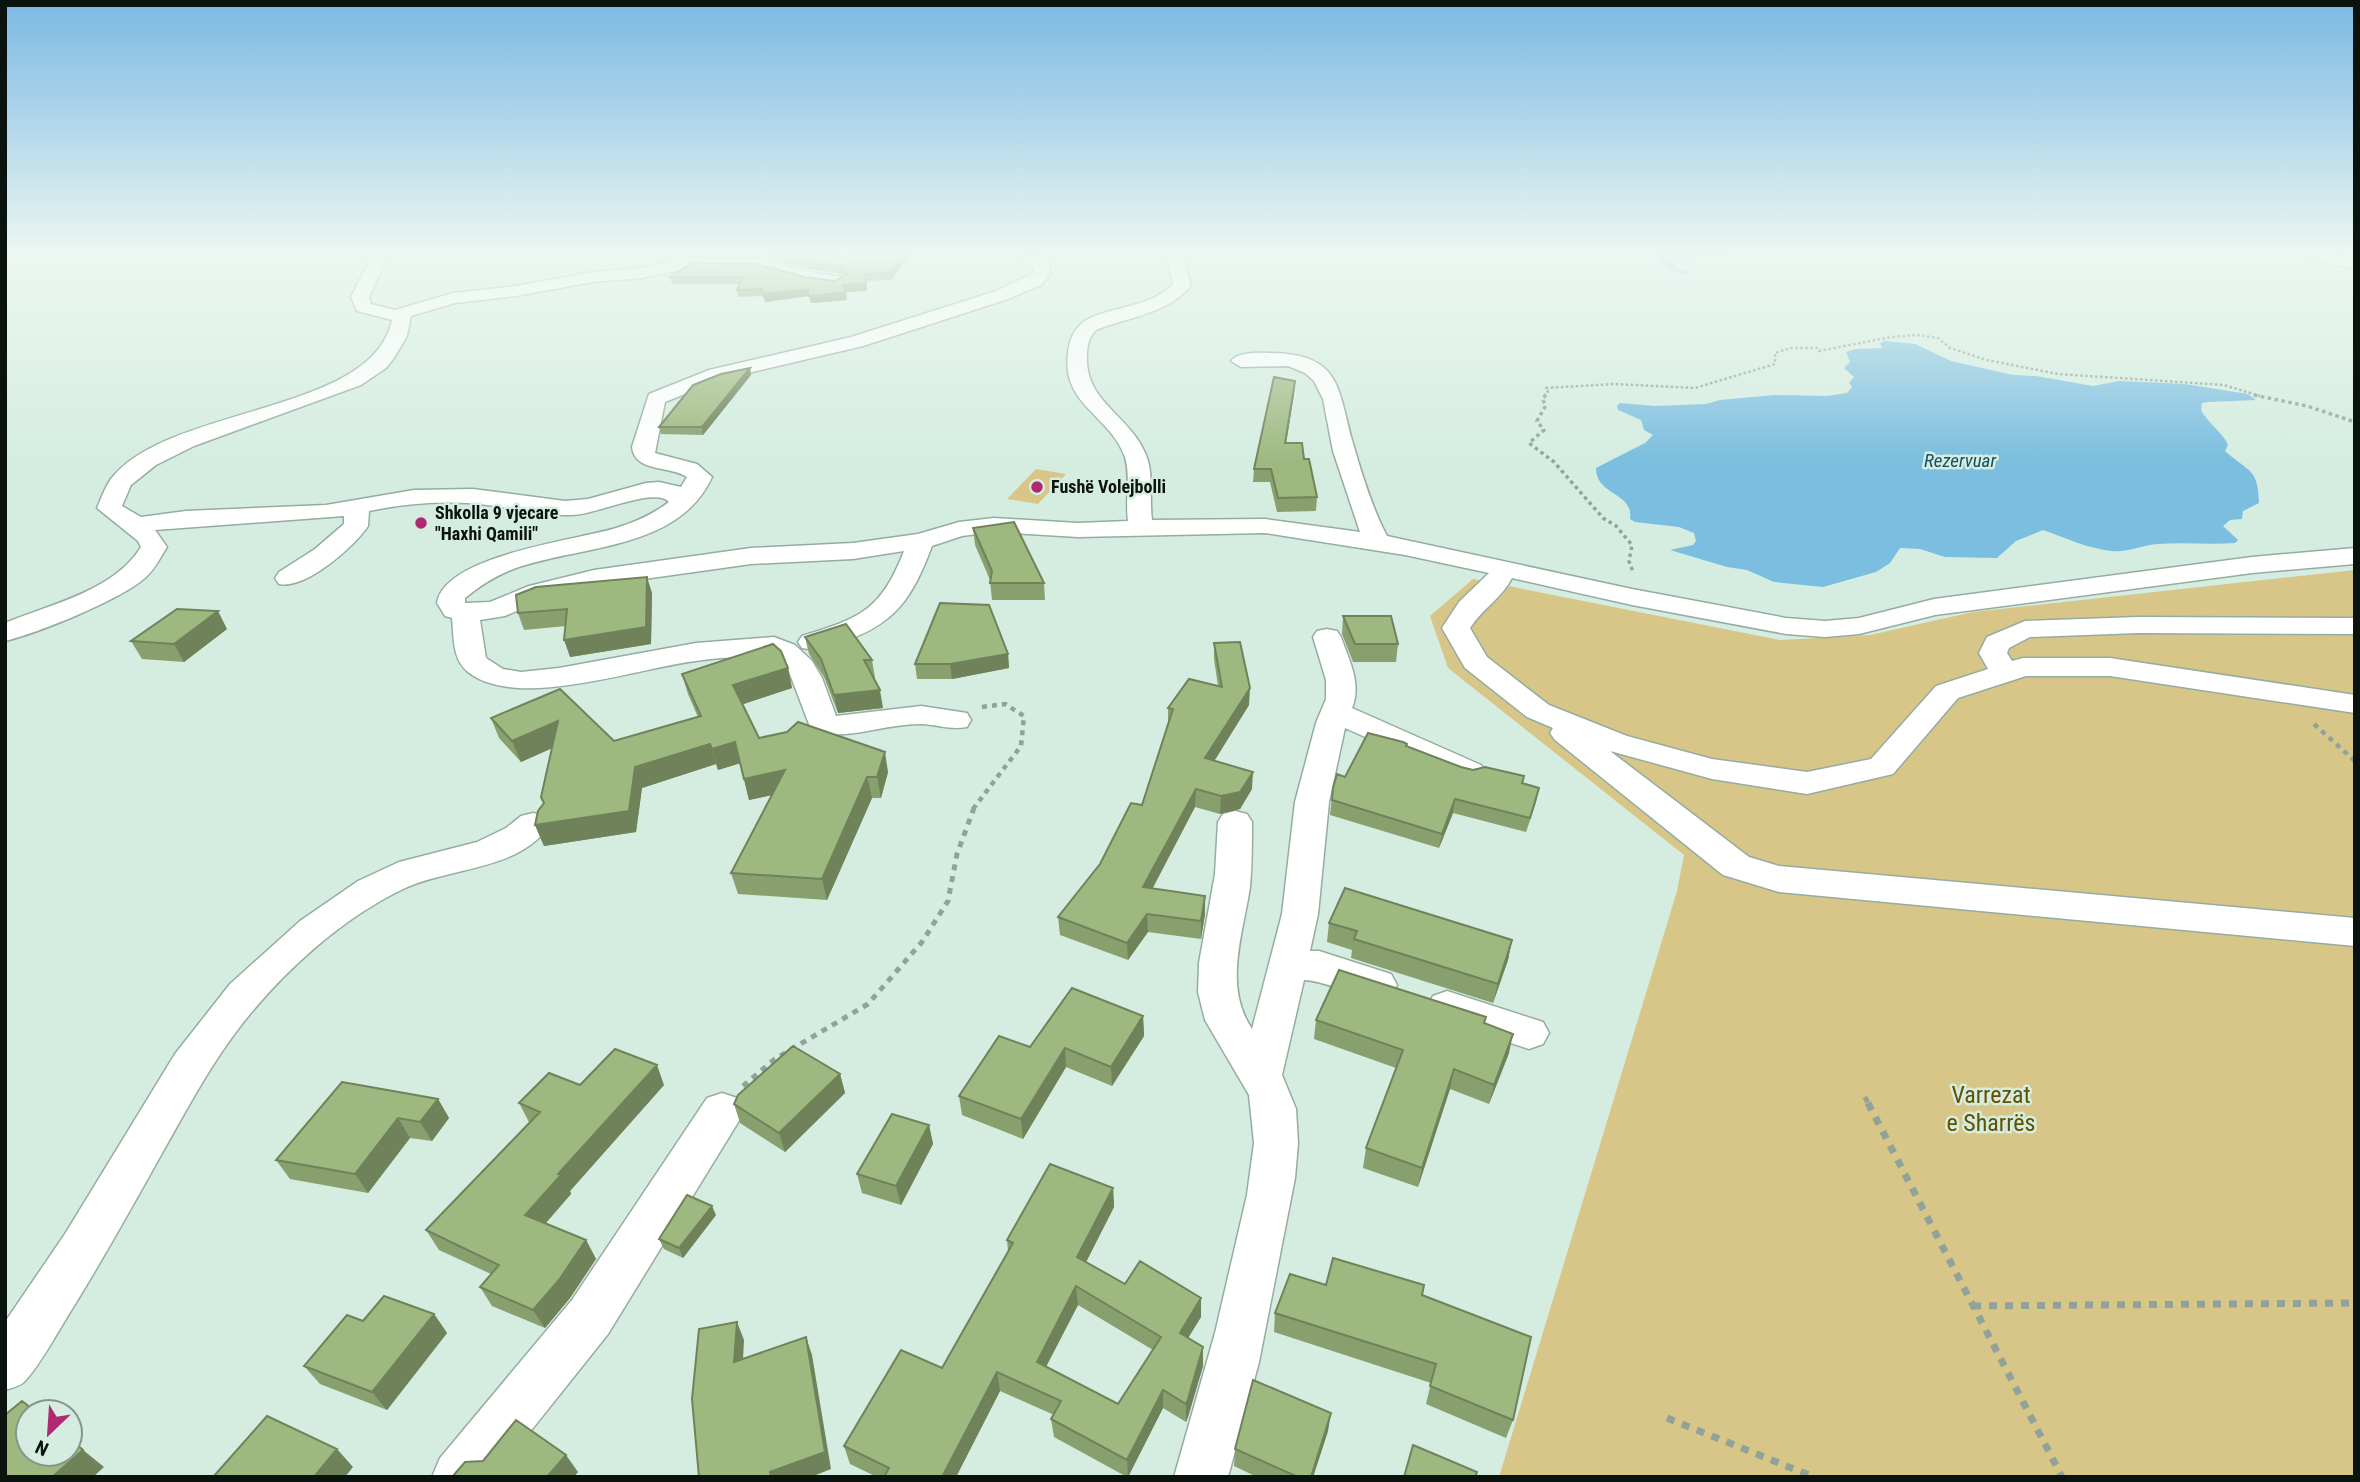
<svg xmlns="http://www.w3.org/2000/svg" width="2360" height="1482" font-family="'Roboto Condensed',sans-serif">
	<rect width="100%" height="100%" fill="#d5ede0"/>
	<path fill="#d7c688" d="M1036 469 1066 474 1038 504 1007 499Z
		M2355 570V1477H1499L1677 891 1684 855 1448 668 1430 616 1473 579 1780 640 1870 635 1973 612Z"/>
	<path fill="#7bbedf" d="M1654 253H1730C1711 261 1693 256 1675 264L1676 267 1691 273 1688 274 1676 273 1658 263 1661 259Z
		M1885 341 1915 344 1951 361 2013 375 2036 376 2093 386 2119 381 2185 384 2248 394 2256 400 2208 402 2202 403 2201 410C2208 423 2224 434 2228 445L2225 451C2249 473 2258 467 2259 503L2243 511 2242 519 2230 520 2223 526 2238 540 2235 543C2209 545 2184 542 2158 544 2141 545 2128 553 2111 551 2086 548 2066 538 2043 530L2016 541 1997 558 1945 557 1920 549 1900 548 1890 563 1876 572 1823 587 1774 582 1747 570 1727 567 1670 550 1693 545 1696 541 1694 533 1679 527 1635 522 1630 519C1634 492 1596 496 1596 468L1645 443 1653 435 1644 430 1641 420 1618 410 1617 406 1620 403 1655 406 1706 404 1720 400 1774 395 1827 396 1847 393 1852 387 1849 383 1854 377 1844 368 1850 362 1846 352 1855 349 1882 348 1880 343Z"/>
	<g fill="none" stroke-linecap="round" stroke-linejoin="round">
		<defs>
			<path id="minor" d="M368 253H384L385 262 369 297 371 304 395 310 453 293 516 286 593 272 642 268 690 258 758 259 808 272 843 277 846 281 837 286 807 282 758 269 690 268 642 278 593 282 516 296 455 303 411 316 407 336 394 358 386 368 361 385 194 446 156 465 131 485 122 506 141 517 186 511 326 505 414 490 473 489 565 501 588 499 646 483 659 482 681 487 687 477C669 465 635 473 632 447L649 394 709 370 851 337 996 291 1034 273V268L1021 259 1029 254 1049 262 1050 275 1041 285 1008 299 863 346 722 379 665 402 655 453 697 464 712 477C679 550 582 545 516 568 497 575 481 585 465 598V603L490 602 529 586 594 570 751 548 853 543 918 534 959 522 994 518 1078 523 1128 521C1125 500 1131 477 1125 457 1110 415 1061 405 1068 353 1069 342 1073 331 1081 324 1102 306 1149 310 1173 284L1166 253H1182L1191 285C1169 314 1127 317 1096 330 1089 337 1087 346 1087 355 1084 402 1130 415 1146 455 1154 475 1149 498 1152 520L1265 519 1360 532 1333 451 1323 399 1314 381 1305 373 1288 366 1241 367 1231 361C1239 351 1260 353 1272 353 1340 354 1338 388 1352 440 1361 472 1372 508 1387 536L1632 589 1786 618 1825 621 1859 618 1934 599 2252 557 2355 548V564L2252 573 1935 615 1859 634 1825 637 1786 634 1632 605 1512 578C1502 598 1482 609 1470 628L1487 657 1549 705 1627 736 1712 759 1807 772 1871 759 1936 686 1988 669 1979 653 1987 637 2025 621 2138 617 2355 618V634L2138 633 2030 637 2009 648 2007 653 2012 661 2023 658H2110L2355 695V713L2110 676H2026L1958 698 1893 774 1807 794 1712 779 1610 751 1749 857 1779 866 2355 918V946L1779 892 1723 875 1555 740 1550 733 1553 728 1527 717 1465 668 1442 628 1459 602 1489 573 1405 555 1265 533 1078 537 994 532 962 536 932 546C912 599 895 625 839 643 826 647 815 651 802 648L798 642 802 636C861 618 881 610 904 551L853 559 751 564 594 586 547 598 505 616 480 620 486 658 503 669 521 672 559 668 696 643 774 637 795 645 812 661 822 678 836 716 921 706 967 713 971 720 967 727C951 730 938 725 923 724 885 723 850 741 812 732L788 669 770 655C746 657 721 657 696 661 637 668 517 711 468 672 452 659 454 637 452 618L445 616 437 603C444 555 578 540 616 528 636 522 653 514 669 502 654 486 596 515 572 515 543 516 515 509 487 505 447 500 408 503 369 511L368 526C354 547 305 590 279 584L275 578 279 572 315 549 344 524V516L155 530 167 547C160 558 155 569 145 578 120 600 38 633 5 641V623C51 604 114 591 141 547L138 541 97 508C101 499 105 487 111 479 168 405 373 415 392 320L357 311 351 297 369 262Z
				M2297 253H2329L2355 259V269L2299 256Z
				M1327 629 1337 631 1341 637C1349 660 1362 684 1352 708L1481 765 1486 772 1481 779 1470 782 1459 779 1345 728 1329 802 1318 914 1310 951H1319L1391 974 1397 985 1391 996C1362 1005 1333 981 1304 980L1282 1075 1296 1109 1298 1143 1295 1178 1259 1362 1228 1477H1174L1215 1333 1247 1195 1254 1143 1249 1095 1205 1020 1198 992 1199 963 1215 874 1218 822 1223 814 1235 811 1247 814 1252 822C1252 844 1252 865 1250 887 1243 934 1223 986 1252 1029L1282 914 1295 802 1316 723 1326 699V680L1313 637 1317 631Z
				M533 813 545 816 550 824C521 871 448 867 403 889 341 919 284 971 242 1024 212 1062 190 1104 166 1146 136 1200 106 1254 74 1306 61 1326 40 1366 24 1382 20 1386 11 1388 5 1390V1322L65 1234 175 1054 230 984 300 921 358 881 399 862 477 842 506 828 521 816Z
				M1447 991 1543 1022 1549 1033 1543 1044 1529 1049 1433 1018 1427 1007 1433 996Z
				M722 1093 737 1098 744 1111 737 1124 608 1334 494 1477H432L440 1458 572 1300 707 1098Z"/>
		</defs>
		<use href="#minor" stroke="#95aca0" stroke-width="3"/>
		<path stroke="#90a399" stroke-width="2.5" stroke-dasharray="2.5 2.5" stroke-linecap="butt" d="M1544 396 1548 392 1546 388 1615 384 1695 388 1775 364V353L1790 348H1817L1819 351 1891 337 1917 335 1938 338 1950 348 1987 360 2058 374 2224 385 2260 396"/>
		<path stroke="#90a399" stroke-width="3.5" stroke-dasharray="3.5 3.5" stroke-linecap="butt" d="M1546 395 1542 399 1546 405 1537 421 1544 430 1529 443 1554 462 1603 518 1616 526 1632 545 1629 561 1633 572
			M2254 395 2307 406 2355 422"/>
		<path stroke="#90a399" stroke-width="4.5" stroke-dasharray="5 5" stroke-linecap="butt" d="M2314 724 2355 761
			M973 809 1021 746 1024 716 1005 704 982 707"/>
		<path stroke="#90a399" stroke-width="5" stroke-dasharray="6 6" stroke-linecap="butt" d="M743 1086 775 1059 868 1004 922 942 948 901 957 854 974 808
			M1865 1097 1869 1105"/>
		<path stroke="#90a399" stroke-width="7" stroke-dasharray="8 8" stroke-linecap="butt" d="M1868 1103 2062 1477
			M1973 1306 2355 1303
			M1667 1418 1814 1477"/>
		<use href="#minor" fill="#fff" fill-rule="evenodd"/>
	</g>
	<path fill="#889f6e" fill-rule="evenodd" d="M766 253H812L844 258 851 253H911L891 280 866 281 867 291 846 292 847 300 811 303 809 296 765 302 763 296 738 297 737 290 739 284H672L670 277H805L835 281 844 276 843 274 809 269 767 259Z
		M750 368 751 375 703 435 661 434 659 427Z
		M1295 381 1294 394 1286 443 1304 459 1317 497 1316 511 1277 512 1270 482H1253L1254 469Z
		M973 528 1044 583 1045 600H992L990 580 975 545Z
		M652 593 651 644 570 657 566 626 524 630 518 613Z
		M1343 616 1398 644 1396 662H1353L1342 634Z
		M227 629 184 662 142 659 131 641Z
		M805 637 872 660 875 678H873L883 708 838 713 824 677 809 654Z
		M1214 643 1249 705 1214 761 1252 789 1240 809 1220 814 1195 807 1152 888 1205 914 1201 939 1148 932 1128 960 1060 935 1058 917 1100 864 1142 805 1168 725V708L1218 686 1214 659Z
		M1008 654 1009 668 952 679H917L915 664Z
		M788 668 792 688 742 704 759 738 888 772 881 798H872L827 900 738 894 731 873 772 795 749 800 740 763 718 770 716 764 642 788 636 832 544 846 535 825 544 804 541 797 552 748 521 762 499 738 491 718 614 741 698 717 688 694 682 674Z
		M1407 747 1461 767 1473 770 1524 776 1523 784 1539 788 1526 832 1453 813 1439 848 1330 815 1333 788 1345 777Z
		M1329 923 1512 940 1508 960 1493 1003 1351 958 1352 950 1327 942Z
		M1143 1016 1144 1036 1112 1086 1066 1067 1023 1139 962 1115 959 1096 1030 1047Z
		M1316 1020 1485 1023 1509 1053 1489 1104 1450 1089 1418 1187 1363 1168 1366 1148 1396 1068 1314 1039Z
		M840 1074 845 1093 785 1152 740 1123 734 1104Z
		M580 1085H664L570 1191 571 1194 546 1223 586 1240 596 1259 570 1298 545 1328 492 1306 480 1287 491 1274 439 1250 426 1230 529 1122 519 1103Z
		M438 1099 449 1118 432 1141 410 1138 368 1193 290 1179 276 1160Z
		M929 1125 933 1144 901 1205 862 1193 857 1174Z
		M1113 1188 1114 1207 1086 1262 1125 1284 1201 1298V1317L1188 1338 1203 1347V1366L1188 1417 1186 1422 1163 1408 1128 1477H1127L1054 1437 1051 1419 1054 1415 1000 1391 956 1477H877L850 1464 844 1446 942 1368 1008 1251 1007 1240ZM1078 1305 1153 1350 1118 1404 1046 1367Z
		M716 1215 683 1258 664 1249 659 1239Z
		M1326 1285 1422 1295 1513 1420 1506 1438 1426 1404 1431 1383 1274 1332 1275 1313Z
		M434 1314 447 1333 387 1410 320 1384 304 1366 363 1321Z
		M1328 1431 1313 1477H1257L1234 1466 1235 1449Z"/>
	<path fill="#6f825a" d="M905 253H911L891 280 890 273Z
		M865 274 867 291 846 292 847 300 811 303 809 296 843 285Z
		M808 289 809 296 765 302 763 294Z
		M750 368 751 375 703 435 702 427Z
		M1295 381 1294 394 1284 456 1285 443Z
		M647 577 652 593 651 644 570 657 564 640Z
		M218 611 227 629 184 662 174 644Z
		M1008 654 1009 668 952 679 950 664Z
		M788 668 792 688 738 706 733 685Z
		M1250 688 1249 705 1205 776V758Z
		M880 690 883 708 838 713 834 695Z
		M558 721 566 742 521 762 512 741Z
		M735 742 741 763 718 770 712 749Z
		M710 744 716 764 642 788 636 832 544 846 535 825 635 767Z
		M885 752 888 772 881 798 877 777Z
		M785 770 790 791 749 800 744 779Z
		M1253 772 1252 789 1240 809 1220 814 1221 796Z
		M867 777 872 798 827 900 822 879Z
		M1539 788 1536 802 1526 832 1530 818Z
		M1196 789 1195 807 1144 905 1143 887Z
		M1455 799 1453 813 1439 848 1442 834Z
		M1205 896V914L1201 939V921Z
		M1147 914 1148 932 1128 960 1127 943Z
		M1512 940 1508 960 1493 1003 1498 984Z
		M1143 1016 1144 1036 1112 1086 1111 1067Z
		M1513 1034 1509 1053 1489 1104 1494 1085Z
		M1065 1048 1066 1067 1023 1139 1021 1119Z
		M657 1065 664 1085 570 1191 571 1194 536 1234 525 1215 558 1174Z
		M1454 1069 1450 1089 1418 1187 1422 1168Z
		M840 1074 845 1093 785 1152 779 1133Z
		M438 1099 449 1118 432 1141 420 1122Z
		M398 1118 410 1138 368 1193 355 1174Z
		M929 1125 933 1144 901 1205 896 1186Z
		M1113 1188 1114 1207 1079 1276 1077 1257Z
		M712 1206 716 1215 683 1258 679 1248Z
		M586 1240 596 1259 570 1298 545 1328 533 1310Z
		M1076 1286 1078 1305 1039 1380 1037 1362Z
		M1201 1298V1317L1180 1351V1333Z
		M434 1314 447 1333 387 1410 372 1392Z
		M737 1322 744 1340 742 1379 734 1362Z
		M806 1337 812 1355 831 1469 811 1477H771L770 1472Z
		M1203 1347V1366L1188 1417 1186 1422V1404Z
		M997 1372 1000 1391 956 1477H942Z
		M1163 1390V1408L1128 1477 1127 1460Z
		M1331 1413 1328 1431 1313 1477H1311Z
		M337 1449 353 1467 345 1477H314Z
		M83 1450 104 1467 93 1477H52Z
		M566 1455 578 1472 574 1477H547Z"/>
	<path fill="#9eb980" stroke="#6f825a" stroke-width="2" fill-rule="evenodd" d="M773 253H812L844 258 851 253H905L890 273 865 274 866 283 843 285 846 292 809 296 808 289 763 294 762 289 737 290 743 277H670L692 263 756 264 805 277 835 281 847 274 842 267 807 262Z
		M750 368 702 427H659L693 385 721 374Z
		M1274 377 1295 381 1285 443H1302L1304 459H1309L1317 497 1278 498 1271 469H1254Z
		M1014 522 1044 583H990L992 571 973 528Z
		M647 577 646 627 564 640 567 609 518 613 516 595 536 587Z
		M940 603 989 605 1008 654 950 664H915Z
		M177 609 218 611 174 644 131 641Z
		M1343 616H1391L1398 644H1355Z
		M846 624 872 660H864L880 690 834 695 821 659 805 637Z
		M1240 642 1250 688 1205 758 1253 772 1240 792 1221 796 1196 789 1143 887 1205 896 1201 921 1147 914 1127 943 1058 917 1100 864 1131 803 1142 805 1173 709 1168 708 1189 679 1222 687 1214 643Z
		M773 644 781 651 788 668 733 685 759 738 787 732 798 722 885 752 877 777H867L822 879 731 873 785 770 744 779 735 742 712 749 710 744 635 767 629 811 535 825 538 811 544 803 541 797 558 721 512 741 491 718 560 689 614 741 701 716 682 674Z
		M1368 733 1403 742 1407 744 1406 746 1461 767 1473 770 1485 767 1524 776 1522 783 1539 788 1530 818 1455 799 1442 834 1332 800 1333 788 1337 774 1345 777Z
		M1345 888 1512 940 1498 984 1354 939 1357 931 1329 923Z
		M1339 970 1486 1017 1484 1023 1513 1034 1494 1085 1454 1069 1422 1168 1366 1148 1403 1050 1316 1020Z
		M1072 988 1143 1016 1111 1067 1065 1048 1021 1119 959 1096 999 1036 1030 1047Z
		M793 1046 840 1074 779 1133 734 1104 738 1095Z
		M615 1049 657 1065 558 1174 561 1175 525 1215 586 1240 559 1280 533 1310 480 1287 499 1265 426 1230 540 1112 519 1103 549 1073 580 1085Z
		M342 1082 438 1099 420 1122 398 1118 355 1174 276 1160Z
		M892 1114 929 1125 896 1186 857 1174Z
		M1050 1164 1113 1188 1077 1257 1125 1284 1140 1261 1201 1298 1180 1333 1203 1347 1188 1399 1186 1404 1163 1390 1127 1460 1051 1419 1061 1401 997 1372 942 1477H884L889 1468 844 1446 901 1350 942 1368 1013 1243 1007 1240ZM1076 1286 1161 1337 1118 1404 1037 1362Z
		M687 1195 712 1206 679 1248 659 1239Z
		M1333 1258 1424 1285 1422 1295 1531 1337 1513 1420 1430 1386 1436 1364 1275 1313 1290 1274 1326 1285Z
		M384 1296 434 1314 372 1392 304 1366 347 1315 363 1321Z
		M737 1322 734 1362 806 1337 825 1452 770 1472 771 1477H699L692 1399 699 1329Z
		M1253 1380 1331 1413 1311 1477H1298L1235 1449Z
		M22 1401 36 1412H28V1454H70V1439L83 1450 52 1477H5V1415Z
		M267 1416 337 1449 314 1477H213Z
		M516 1420 566 1455 547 1477H452L465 1462 483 1461Z
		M1413 1445 1477 1472 1475 1477H1404Z"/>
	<linearGradient id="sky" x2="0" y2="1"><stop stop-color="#7cb8e4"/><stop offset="0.55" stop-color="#ecf7f1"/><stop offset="1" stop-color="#ecf7f1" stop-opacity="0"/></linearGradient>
	<rect width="2360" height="461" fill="url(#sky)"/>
	<g fill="#ae2971" stroke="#d5ede0" stroke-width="2.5">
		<circle cx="1037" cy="487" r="7"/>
		<circle cx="421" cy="523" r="7"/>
	</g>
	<g text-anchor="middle" stroke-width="5" stroke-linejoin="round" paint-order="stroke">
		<g font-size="18" font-weight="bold" fill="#0b130f" stroke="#d5ede0" text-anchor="start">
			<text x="1051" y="493">Fushë Volejbolli</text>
			<text x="435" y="519">Shkolla 9 vjecare<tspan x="435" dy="21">"Haxhi Qamili"</tspan></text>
		</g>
		<g font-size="19" font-style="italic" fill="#184e65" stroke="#d5ede0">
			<text x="1960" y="467">Rezervuar</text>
		</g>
		<g font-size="24" fill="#625100" stroke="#d5ede0">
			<text x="1991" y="1103">Varrezat<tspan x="1991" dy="28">e Sharrës</tspan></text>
		</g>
	</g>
	<rect width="2360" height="1482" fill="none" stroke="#0b130f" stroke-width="14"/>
	<g transform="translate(49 1433) rotate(205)"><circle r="33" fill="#d5ede0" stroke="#84968c" stroke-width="2"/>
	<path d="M0-5L12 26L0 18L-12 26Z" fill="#ae2971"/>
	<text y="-10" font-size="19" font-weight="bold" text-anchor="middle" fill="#0b130f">N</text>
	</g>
</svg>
